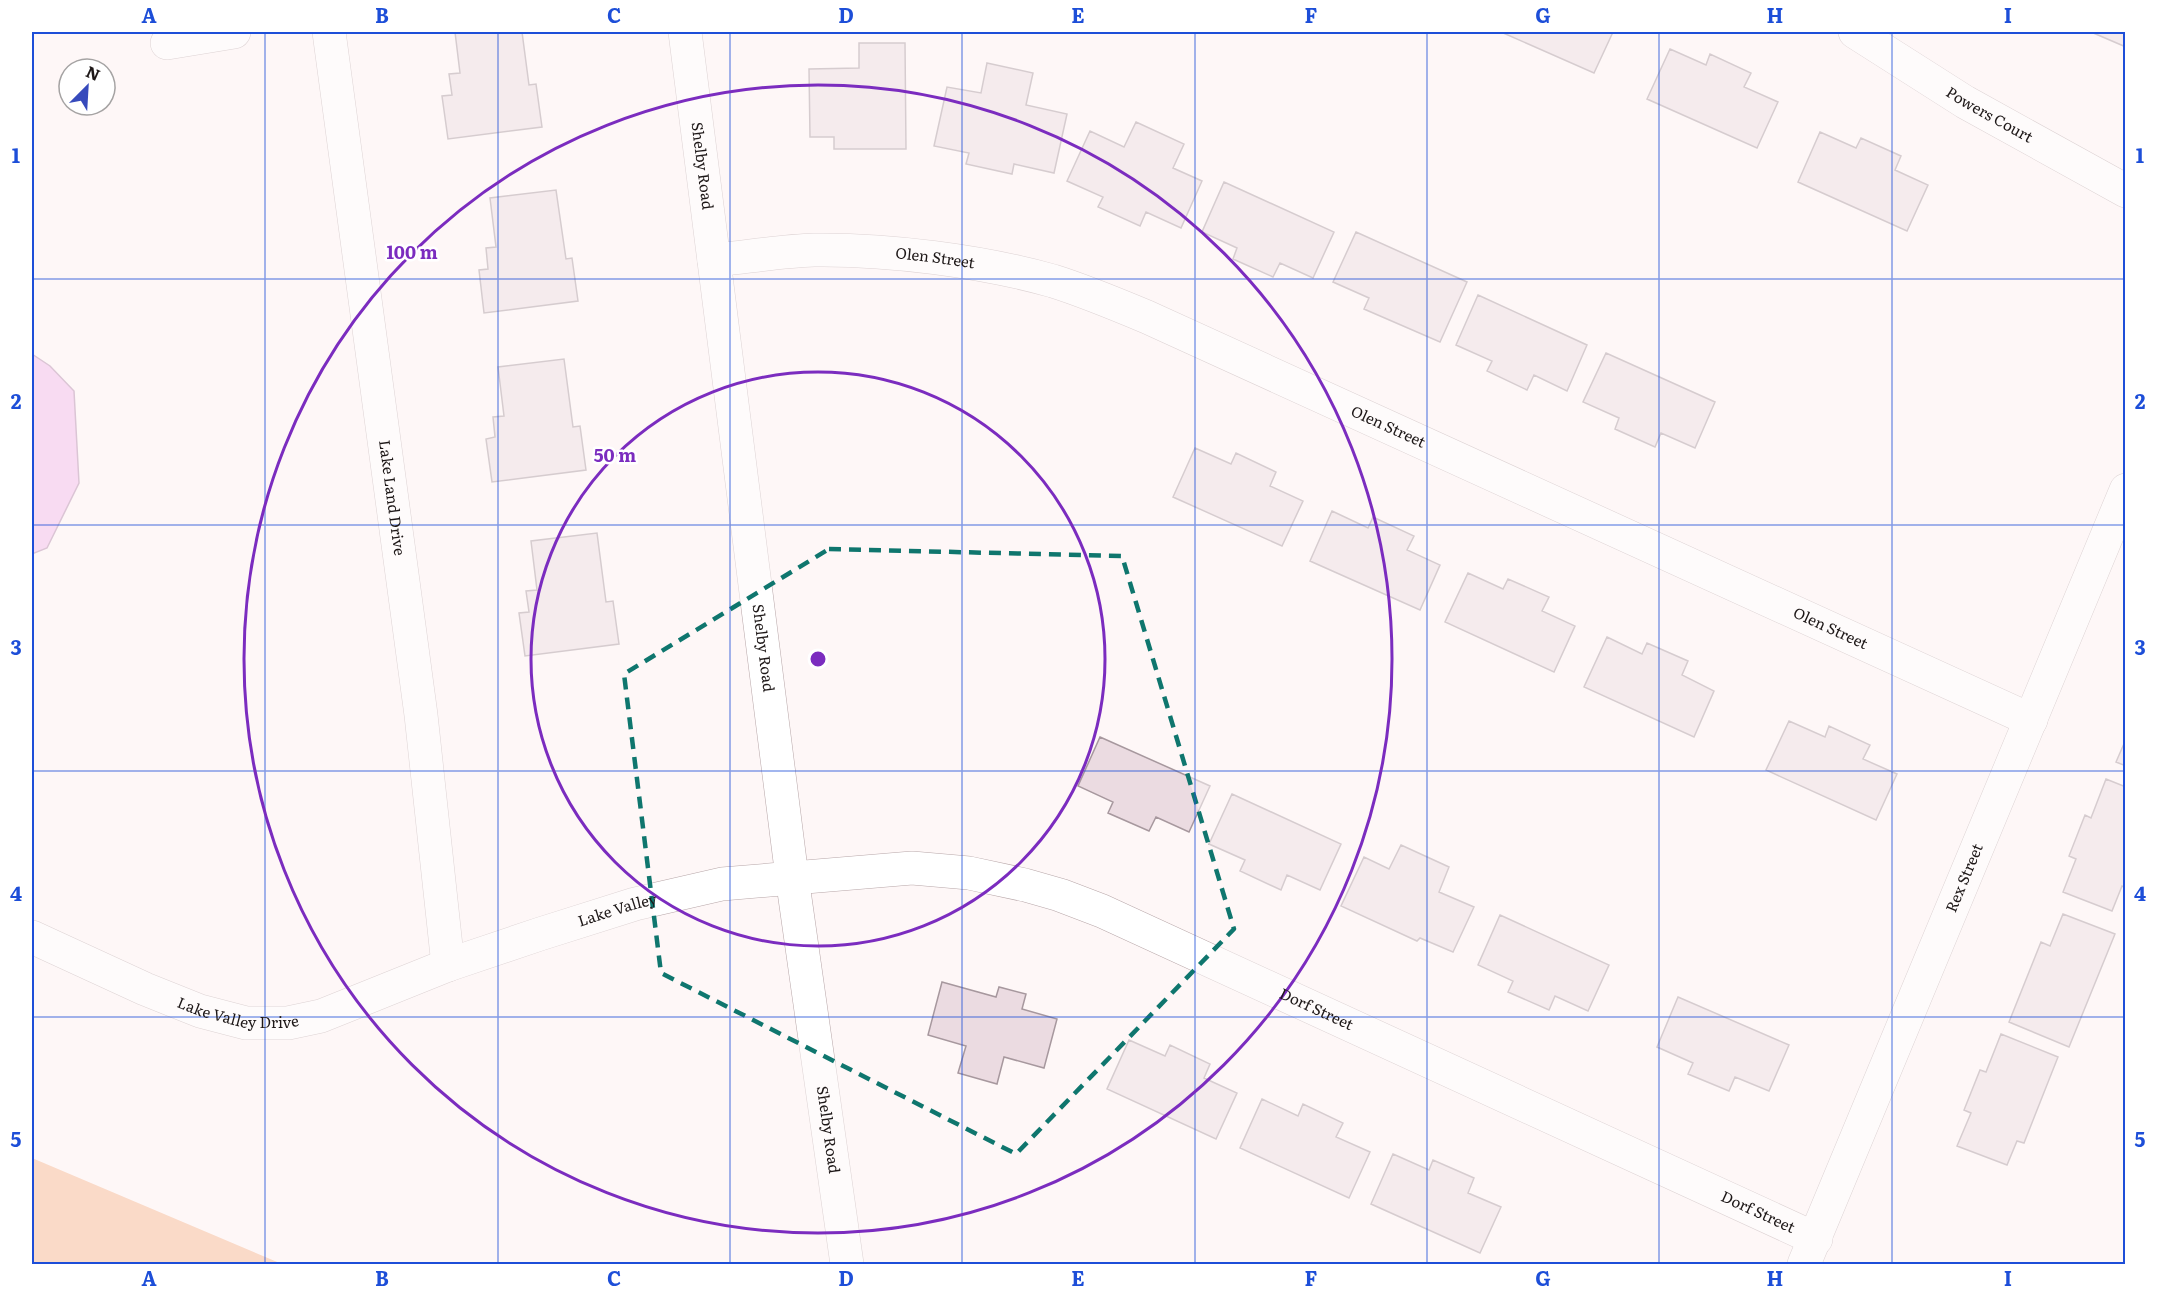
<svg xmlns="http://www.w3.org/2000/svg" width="2157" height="1296" font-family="Literata,serif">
	<rect width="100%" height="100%" fill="#fef7f7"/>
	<path fill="#f7b58e" d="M32 1158 282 1264H32Z"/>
	<path fill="#f2b8ea" stroke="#b288ab" stroke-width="1.5" d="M32 354 50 366 74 391 79 483 47 548 32 554Z"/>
	<path fill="#ebdbe1" stroke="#a7989e" stroke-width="1.5" d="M455 32H522L529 85 536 84 542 127 448 139 442 96 452 95 449 74 460 73Z
		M1501 32H1613L1594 73Z
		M2091 32H2126V47Z
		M859 43H905L906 149H834V137H810L809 69 859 68Z
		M1670 49 1706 65 1710 54 1751 73 1744 87 1778 102 1757 148 1647 99Z
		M987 63 1033 73 1026 105 1067 114 1054 173 1014 164 1012 174 966 164 969 153 934 146 947 87 981 93Z
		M1136 122 1184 144 1173 168 1202 181 1181 228 1146 212 1140 226 1098 207 1103 197 1067 181 1090 131 1124 147Z
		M1820 132 1856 148 1861 138 1901 156 1895 170 1928 185 1907 231 1798 182Z
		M1224 182 1334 232 1313 278 1280 263 1273 277 1233 259 1237 248 1202 232Z
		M556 190 566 259 572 258 578 301 484 313 479 270 488 269 486 248 496 247 490 198Z
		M1356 232 1467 282 1440 342 1364 309 1369 298 1333 282Z
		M1478 295 1587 345 1567 391 1534 375 1527 390 1487 371 1492 361 1456 345Z
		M1606 353 1715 402 1695 448 1661 433 1655 447 1615 429 1619 418 1583 402Z
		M564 359 573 427 580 426 586 470 492 482 486 439 495 437 493 417 504 416 498 367Z
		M1195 448 1231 464 1236 453 1276 472 1270 486 1303 501 1282 546 1173 497Z
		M1332 511 1368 528 1373 517 1414 536 1407 550 1440 565 1420 610 1310 561Z
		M597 533 606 602 613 601 619 644 525 656 519 613 529 612 526 591 537 590 531 541Z
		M1468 573 1503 589 1508 579 1549 597 1542 611 1575 626 1554 672 1445 622Z
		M1607 637 1642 654 1647 643 1688 661 1682 675 1714 691 1694 737 1584 687Z
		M1789 721 1825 737 1829 726 1870 745 1863 759 1897 774 1876 820 1766 770Z
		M1100 737 1210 786 1189 832 1156 817 1149 831 1108 813 1113 802 1078 786Z
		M2126 739V766L2116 762Z
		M2106 779 2126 787V888L2122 886 2112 911 2063 892 2076 859 2069 856 2085 815 2091 818Z
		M1232 794 1341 844 1320 890 1287 875 1281 890 1240 871 1245 860 1209 844Z
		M1401 845 1449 867 1439 892 1474 907 1453 952 1420 938 1417 941 1341 906 1364 857 1389 869Z
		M2063 914 2115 934 2069 1047 2009 1022 2041 942 2050 946Z
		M1500 915 1609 965 1588 1011 1555 996 1549 1010 1508 992 1513 981 1478 965Z
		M942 982 996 997 999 987 1026 994 1022 1009 1057 1019 1044 1068 1004 1057 997 1084 958 1073 966 1046 928 1035Z
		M1678 997 1789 1045 1769 1091 1735 1077 1729 1091 1688 1074 1693 1063 1657 1047Z
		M2001 1034 2058 1057 2024 1143 2017 1141 2007 1165 1957 1146 1971 1113 1964 1110 1980 1070 1986 1072Z
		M1129 1040 1165 1056 1170 1045 1210 1064 1204 1078 1237 1093 1216 1139 1107 1089Z
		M1262 1099 1298 1116 1303 1104 1343 1123 1336 1137 1370 1152 1349 1198 1240 1148Z
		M1393 1154 1429 1170 1433 1160 1474 1178 1468 1193 1501 1207 1480 1253 1371 1204Z"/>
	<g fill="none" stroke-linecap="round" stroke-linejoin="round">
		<defs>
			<g id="minor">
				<path id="s1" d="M329 32 421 715 448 965"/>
				<path id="s2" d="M1855 32 1965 102 2126 191"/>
				<path d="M167 43 234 32"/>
				<path id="s3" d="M714 260C747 257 781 251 814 250 888 249 982 261 1053 281 1085 291 1116 304 1147 317L2031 720"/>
				<path id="s4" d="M32 937 145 989 200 1011 246 1023H288L321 1016 448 965 540 934 635 904 722 884 912 868 969 873 1025 885 1060 895 1102 911 1816 1239"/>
				<path id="s5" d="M1804 1264 2126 490"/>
			</g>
			<g id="tertiary">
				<path id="s6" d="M685 32 792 877 847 1264"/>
			</g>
		</defs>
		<use href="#minor" stroke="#b8a7a9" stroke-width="34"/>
		<use href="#tertiary" stroke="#b8a7a9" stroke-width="34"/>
		<use href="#minor" stroke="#fff" stroke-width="33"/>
		<use href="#tertiary" stroke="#fff" stroke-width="33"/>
	</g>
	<path d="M0 0H2157V1296H0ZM829 549 1122 556 1234 929 1016 1154 661 973 624 674Z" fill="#fef7f7" fill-opacity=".55" fill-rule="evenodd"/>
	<path fill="none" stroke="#0f766e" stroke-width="4.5" stroke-dasharray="12 8" stroke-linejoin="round" d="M829 549 1122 556 1234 929 1016 1154 661 973 624 674Z"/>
	<path fill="none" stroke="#1d4ed8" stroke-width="1.5" stroke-opacity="0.55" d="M265 32V1264M498 32V1264M730 32V1264M962 32V1264M1195 32V1264M1427 32V1264M1659 32V1264M1892 32V1264M32 279H2126M32 525H2126M32 771H2126M32 1017H2126"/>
	<g fill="none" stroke="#7b2cbf" stroke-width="3">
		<circle cx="818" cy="659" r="287"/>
		<circle cx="818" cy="659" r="574"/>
	</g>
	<g text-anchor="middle" stroke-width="5" stroke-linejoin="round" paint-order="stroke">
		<g font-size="15" fill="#1e1818" stroke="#fff">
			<text dy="5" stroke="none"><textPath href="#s2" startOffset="158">Powers Court</textPath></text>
			<text dy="5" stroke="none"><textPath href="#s6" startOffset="135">Shelby Road</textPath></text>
			<text dy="5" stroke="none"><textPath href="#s3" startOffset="222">Olen Street</textPath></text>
			<text dy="5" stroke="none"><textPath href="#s3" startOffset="708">Olen Street</textPath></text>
			<text dy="5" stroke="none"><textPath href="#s1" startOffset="470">Lake Land Drive</textPath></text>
			<text dy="5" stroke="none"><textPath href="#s3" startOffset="1194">Olen Street</textPath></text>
			<text dy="5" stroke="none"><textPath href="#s6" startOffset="621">Shelby Road</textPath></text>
			<text dy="5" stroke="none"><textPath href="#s5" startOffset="418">Rex Street</textPath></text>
			<text dy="5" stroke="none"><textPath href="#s4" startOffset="622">Lake Valley</textPath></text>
			<text dy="5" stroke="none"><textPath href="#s4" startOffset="222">Lake Valley Drive</textPath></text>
			<text dy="5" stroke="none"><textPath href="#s4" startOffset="1352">Dorf Street</textPath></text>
			<text dy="5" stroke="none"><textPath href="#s6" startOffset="1107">Shelby Road</textPath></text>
			<text dy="5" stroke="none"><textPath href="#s4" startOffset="1838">Dorf Street</textPath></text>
		</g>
	</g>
	<circle cx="818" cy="659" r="9" fill="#7b2cbf" stroke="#fff" stroke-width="3"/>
	<g font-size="18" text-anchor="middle" font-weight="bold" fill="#7b2cbf" stroke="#fff" stroke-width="5" stroke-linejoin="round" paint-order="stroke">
		<text x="412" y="259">100 m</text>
		<text x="615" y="462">50 m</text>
	</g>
	<rect width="2157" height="1296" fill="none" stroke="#ffffff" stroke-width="66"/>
	<g transform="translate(87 87) rotate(24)"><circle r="28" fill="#ffffff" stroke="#a5a3a3" stroke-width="1.5"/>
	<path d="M0-4.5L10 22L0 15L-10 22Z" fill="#374abc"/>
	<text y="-9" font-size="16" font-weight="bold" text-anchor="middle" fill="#1e1818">N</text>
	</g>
	<rect x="33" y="33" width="2091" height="1230" fill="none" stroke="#1d4ed8" stroke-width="2"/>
	<g font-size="20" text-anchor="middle" font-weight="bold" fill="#1d4ed8">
		<text x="149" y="23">A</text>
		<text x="382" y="23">B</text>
		<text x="614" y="23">C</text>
		<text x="846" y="23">D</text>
		<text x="1078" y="23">E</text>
		<text x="1311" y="23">F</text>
		<text x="1543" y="23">G</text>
		<text x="1775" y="23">H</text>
		<text x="2008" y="23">I</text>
		<text x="16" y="163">1</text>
		<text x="2140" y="163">1</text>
		<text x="16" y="409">2</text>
		<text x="2140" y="409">2</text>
		<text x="16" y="655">3</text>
		<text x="2140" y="655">3</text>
		<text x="16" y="901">4</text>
		<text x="2140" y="901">4</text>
		<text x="16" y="1147">5</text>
		<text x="2140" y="1147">5</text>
		<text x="149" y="1286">A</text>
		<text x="382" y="1286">B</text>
		<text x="614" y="1286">C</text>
		<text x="846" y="1286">D</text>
		<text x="1078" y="1286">E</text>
		<text x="1311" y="1286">F</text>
		<text x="1543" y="1286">G</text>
		<text x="1775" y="1286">H</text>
		<text x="2008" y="1286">I</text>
	</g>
</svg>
